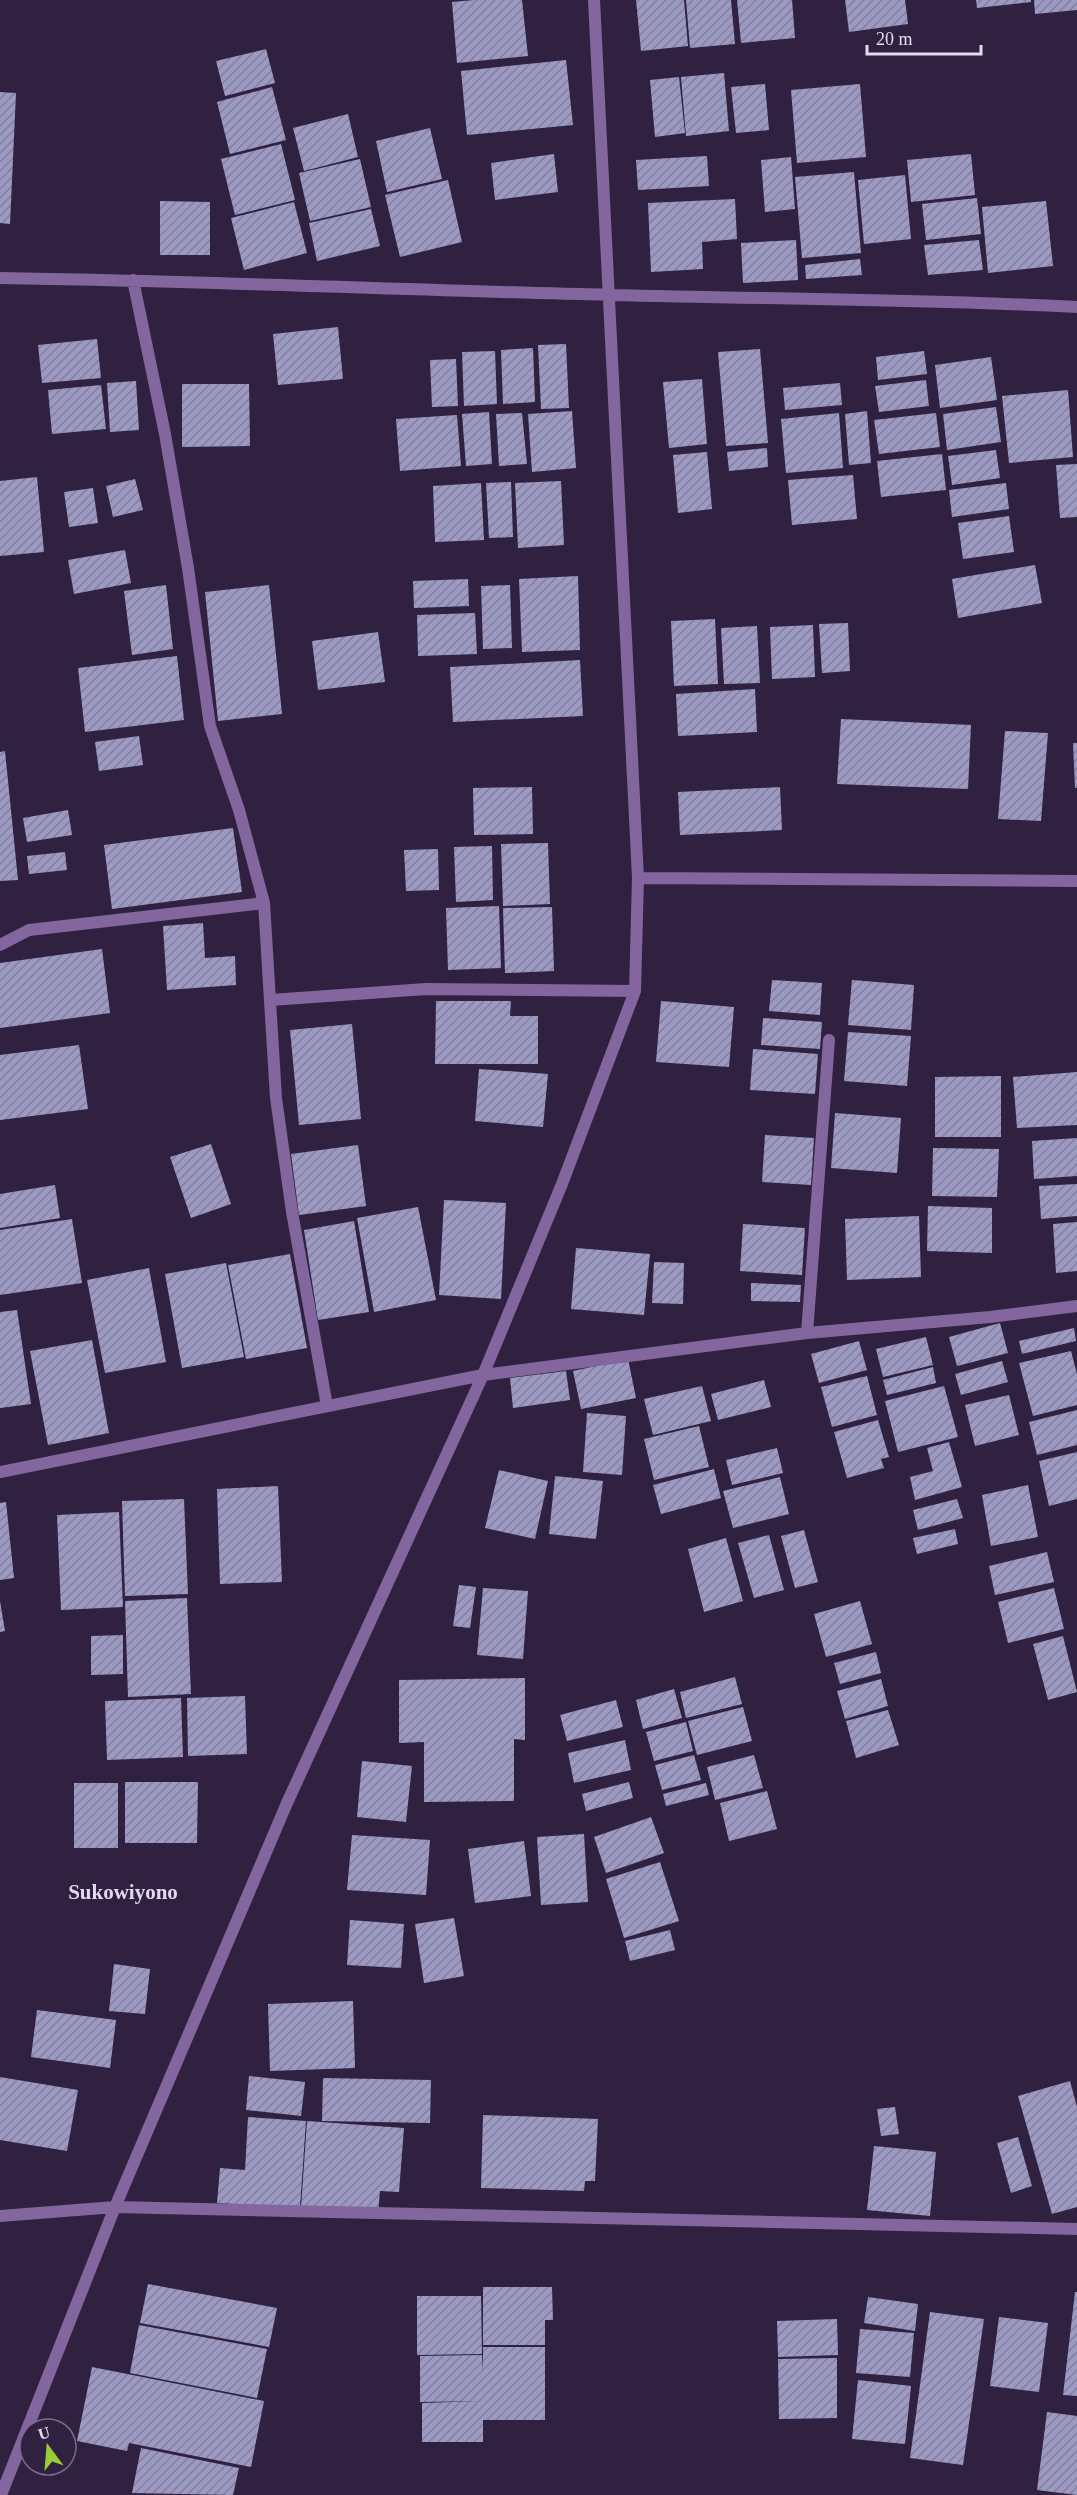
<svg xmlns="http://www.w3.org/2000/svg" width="1077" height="2495" font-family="'Times New Roman',serif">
	<defs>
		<pattern id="building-hatch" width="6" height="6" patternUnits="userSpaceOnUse" patternTransform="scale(1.5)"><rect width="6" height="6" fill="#9c9ac2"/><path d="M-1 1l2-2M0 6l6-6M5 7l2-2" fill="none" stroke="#827f9d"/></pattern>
	</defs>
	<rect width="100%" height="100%" fill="#312140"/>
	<path fill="url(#building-hatch)" d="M474 0H522L528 56 457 63 452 2Z
		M636 0H684L688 46 641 51Z
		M686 0H731L735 44 690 48Z
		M737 0H792L795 38 741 43Z
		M845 0H905L908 24 849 32Z
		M976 0H1031V2L977 8Z
		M1034 0H1077V10L1035 14Z
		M266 49 275 83 225 96 216 61Z
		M566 60 573 125 467 135 461 71Z
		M724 73 729 131 686 136 681 77Z
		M679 77 685 133 655 137 650 80Z
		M765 84 769 130 736 133 731 87Z
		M860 84 866 157 797 163 791 90Z
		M272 87 286 140 230 154 217 102Z
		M0 92 16 93 10 224 0 223Z
		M348 114 358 157 304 171 293 128Z
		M430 128 442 179 387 192 376 141Z
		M281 144 295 200 235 215 221 159Z
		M554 154 558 192 495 200 491 163Z
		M971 154 975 195 911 202 907 160Z
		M707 156 709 186 638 190 636 160Z
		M791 157 795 209 765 212 761 160Z
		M360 159 371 207 310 221 299 173Z
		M854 172 861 253 802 258 795 177Z
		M905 175 911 239 864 244 858 180Z
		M448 180 462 242 400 257 385 195Z
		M977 198 981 234 926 240 922 204Z
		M735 199 737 239 702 242 703 269 651 272 648 203Z
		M160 201 210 202V255H160Z
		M1046 201 1053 266 988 273 982 207Z
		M294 202 307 253 244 270 231 218Z
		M371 209 380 246 317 261 309 223Z
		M796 240 798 280 743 283 741 243Z
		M979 240 983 270 928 275 924 245Z
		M860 259 862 275 806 279 805 265Z
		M338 327 343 379 278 385 273 334Z
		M97 339 101 378 42 383 38 345Z
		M566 344 569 408 541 409 538 345Z
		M533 348 535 402 503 404 501 350Z
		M760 349 768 443 726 446 718 352Z
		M495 351 497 404 464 406 462 352Z
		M924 351 927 374 878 380 876 357Z
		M991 357 997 400 940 408 935 365Z
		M456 359 458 406 432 407 430 360Z
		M702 379 707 444 669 448 663 382Z
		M926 380 929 406 879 412 875 386Z
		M136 381 139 430 110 432 107 383Z
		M840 383 842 405 785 410 783 388Z
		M182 384H249L250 446 182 447Z
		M101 385 106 429 52 434 48 390Z
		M1068 390 1073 457 1009 463 1002 396Z
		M996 407 1001 442 947 450 943 414Z
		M572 411 576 468 532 472 528 414Z
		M867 411 871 463 849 465 845 414Z
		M489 412 492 464 466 466 462 414Z
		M522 413 527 464 499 466 496 414Z
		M839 413 843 468 786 473 781 419Z
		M936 413 940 447 879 454 874 420Z
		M457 415 461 466 400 471 396 419Z
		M767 448 768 467 729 471 727 452Z
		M996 450 1000 478 952 485 948 456Z
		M707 452 712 509 678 513 673 455Z
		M942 454 946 490 881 497 877 461Z
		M1077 464V517L1060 518 1056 465Z
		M853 475 857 519 792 525 788 480Z
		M37 477 44 552 0 556V481Z
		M135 479 143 510 113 517 106 486Z
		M561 481 564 545 518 548 515 483Z
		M511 482 513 537 489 538 486 483Z
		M481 483 484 540 435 542 433 486Z
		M1006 483 1009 509 952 517 949 490Z
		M93 488 98 523 69 527 64 492Z
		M1009 516 1014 552 963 559 958 523Z
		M125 550 131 583 74 594 68 560Z
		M1035 565 1042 603 958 618 952 579Z
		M578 576 580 650 522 652 519 579Z
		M468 579 469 606 414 608 413 581Z
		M166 585 173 649 132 655 124 591Z
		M269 585 282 714 218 721 205 592Z
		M510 585 512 648 483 649 481 586Z
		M475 613 477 654 418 656 417 615Z
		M715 619 718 684 674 686 671 621Z
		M848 623 850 671 822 673 819 624Z
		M813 625 815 677 772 679 770 627Z
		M757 626 760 683 724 684 721 628Z
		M378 632 385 682 318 690 312 641Z
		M177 656 184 720 85 732 78 668Z
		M580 660 583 716 453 722 450 667Z
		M755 689 757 732 678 736 676 694Z
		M841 719 971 725 968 789 837 784Z
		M1005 731 1048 733 1041 821 998 819Z
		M139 736 143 765 99 771 95 742Z
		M1073 743H1077V788H1075Z
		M5 751 18 880 0 881V752Z
		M532 787 533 834 474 835 473 788Z
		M780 787 782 830 680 835 678 792Z
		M68 810 72 835 27 842 23 818Z
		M233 828 242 892 112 909 104 845Z
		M548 843 550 904 503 906 501 844Z
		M492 846 493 900 456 902 454 847Z
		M438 849 439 890 406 891 404 850Z
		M65 852 67 870 29 874 27 856Z
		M499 906 501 968 448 970 446 908Z
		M552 907 554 971 505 973 503 908Z
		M203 923 205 958 235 956 236 985 167 990 163 926Z
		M102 949 110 1013 0 1028V963Z
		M772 980 822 983 820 1015 769 1011Z
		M852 980 914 985 911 1030 848 1025Z
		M436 1001H511L510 1016H538V1064H435Z
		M661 1001 734 1007 729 1067 656 1062Z
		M763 1018 822 1022 820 1049 761 1045Z
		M352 1024 361 1119 299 1125 290 1030Z
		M848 1032 911 1036 907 1086 844 1081Z
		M79 1045 88 1109 0 1120V1055Z
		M753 1049 818 1054 815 1094 750 1090Z
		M479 1069 548 1074 543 1127 475 1121Z
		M1077 1072V1125L1017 1128 1013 1077Z
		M1001 1076V1137H935V1077Z
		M835 1113 901 1118 897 1173 831 1168Z
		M765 1135 814 1138 811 1185 762 1182Z
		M1077 1138V1176L1034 1179 1032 1141Z
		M211 1144 231 1204 191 1218 170 1157Z
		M358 1145 366 1206 299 1215 291 1154Z
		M933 1148 999 1149 997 1197 932 1196Z
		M1077 1184V1216L1041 1219 1039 1186Z
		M55 1185 60 1218 0 1228V1194Z
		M444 1200 506 1203 501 1299 439 1295Z
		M928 1206 992 1208V1253L927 1251Z
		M418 1207 436 1300 374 1312 357 1218Z
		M919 1216 921 1277 847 1280 845 1219Z
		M72 1219 82 1283 0 1295V1230Z
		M354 1221 369 1312 318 1320 304 1230Z
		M1077 1222V1271L1056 1273 1053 1224Z
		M743 1224 805 1228 802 1275 740 1271Z
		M576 1248 650 1254 644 1315 571 1309Z
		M290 1254 307 1348 246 1359 228 1265Z
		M654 1262 684 1263 683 1304 652 1303Z
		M226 1263 244 1357 182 1368 165 1274Z
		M149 1268 166 1362 105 1373 87 1280Z
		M751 1283 801 1285 800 1302 751 1301Z
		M17 1310 31 1404 0 1408V1312Z
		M1000 1323 1008 1353 957 1366 949 1337Z
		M1074 1328 1076 1341 1022 1354 1019 1341Z
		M926 1337 933 1365 883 1377 876 1349Z
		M92 1340 109 1433 48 1445 30 1351Z
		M859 1341 867 1370 819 1383 811 1354Z
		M1071 1351 1077 1374V1405L1033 1416 1019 1363Z
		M628 1359 636 1398 581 1409 573 1371Z
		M1002 1361 1008 1382 961 1395 955 1374Z
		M933 1367 936 1383 887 1395 883 1380Z
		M566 1371 570 1400 513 1408 510 1378Z
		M867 1376 877 1415 832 1427 821 1387Z
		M764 1380 771 1407 718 1420 711 1394Z
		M702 1386 711 1421 653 1435 644 1399Z
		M944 1386 958 1437 898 1452 885 1401Z
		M1009 1395 1019 1435 975 1446 965 1405Z
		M1077 1410V1445L1037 1455 1029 1422Z
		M587 1413 626 1416 622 1475 583 1472Z
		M878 1420 889 1457 881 1459 884 1468 847 1478 834 1432Z
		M699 1426 709 1467 654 1480 644 1439Z
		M949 1442 962 1487 915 1500 910 1477 933 1471 927 1448Z
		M777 1448 783 1473 732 1485 726 1460Z
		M1077 1452V1499L1049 1506 1039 1461Z
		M714 1469 721 1498 661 1514 653 1485Z
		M499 1470 548 1481 535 1539 485 1528Z
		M555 1476 603 1481 596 1539 549 1534Z
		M780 1477 789 1514 733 1528 723 1491Z
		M1028 1485 1038 1537 991 1546 982 1495Z
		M278 1486 282 1582 220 1584 217 1489Z
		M184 1499 188 1594 125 1596 122 1501Z
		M957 1499 963 1518 918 1530 913 1510Z
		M6 1502 14 1578 0 1580V1503Z
		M119 1512 123 1607 61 1610 57 1515Z
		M955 1529 958 1544 917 1554 913 1538Z
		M804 1530 818 1582 795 1588 781 1536Z
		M769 1535 784 1590 754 1598 738 1543Z
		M726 1538 743 1601 704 1612 688 1549Z
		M1047 1552 1054 1582 995 1595 989 1566Z
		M459 1585 476 1587 470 1628 453 1626Z
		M483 1588 528 1591 523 1659 477 1655Z
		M1054 1588 1064 1629 1008 1643 998 1602Z
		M187 1598 191 1694 128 1697 125 1601Z
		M0 1601 5 1631 0 1632Z
		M860 1601 872 1644 826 1657 814 1614Z
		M123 1635V1674L91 1675V1636Z
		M1063 1636 1077 1692 1048 1700 1033 1644Z
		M876 1652 881 1673 840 1684 834 1663Z
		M735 1677 742 1704 686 1718 680 1692Z
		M525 1678V1740L514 1739V1801L424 1802V1742L399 1743V1680Z
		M881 1679 888 1706 845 1719 837 1691Z
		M674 1689 682 1718 643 1729 636 1700Z
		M245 1696 247 1754 188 1756 187 1698Z
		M181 1698 183 1757 107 1760 105 1701Z
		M616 1700 623 1727 567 1741 560 1715Z
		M743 1707 752 1741 697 1755 688 1721Z
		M888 1710 899 1745 856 1758 846 1721Z
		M686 1722 693 1751 654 1761 646 1732Z
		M625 1740 631 1770 574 1783 568 1753Z
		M694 1755 701 1780 662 1790 655 1765Z
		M754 1755 763 1788 715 1800 707 1767Z
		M362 1761 412 1766 406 1822 357 1817Z
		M125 1782H198L197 1843H125Z
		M629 1782 633 1798 586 1811 582 1794Z
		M74 1783H118V1848H74Z
		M706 1783 709 1795 666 1806 663 1794Z
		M767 1791 777 1829 729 1841 720 1803Z
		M651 1817 664 1853 606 1873 594 1837Z
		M584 1834 588 1902 541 1905 537 1837Z
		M352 1835 430 1840 426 1895 347 1890Z
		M524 1841 531 1896 475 1903 468 1849Z
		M660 1862 679 1921 624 1938 606 1879Z
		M454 1918 464 1976 424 1983 415 1924Z
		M350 1920 404 1924 401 1968 347 1965Z
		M670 1930 675 1950 630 1961 625 1941Z
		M114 1964 150 1969 145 2014 109 2011Z
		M353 2001 355 2068 270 2071 268 2004Z
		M37 2010 116 2020 110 2068 31 2057Z
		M249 2076 305 2082 301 2116 246 2110Z
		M0 2077 78 2090 67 2151 0 2140Z
		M323 2078 431 2080 430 2123 322 2121Z
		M1070 2081 1077 2107V2207L1052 2214 1018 2096Z
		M895 2107 899 2134 881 2136 877 2109Z
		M483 2115 598 2119 595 2181H585L584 2191 481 2188Z
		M248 2117 306 2121 300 2208 217 2203 220 2168 245 2170Z
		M307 2121 404 2128 399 2192 380 2191 378 2213 301 2208Z
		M1018 2137 1032 2186 1011 2193 997 2143Z
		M874 2146 936 2152 930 2216 867 2210Z
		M148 2284 277 2308 269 2347 140 2323Z
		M483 2287H552L553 2320H545V2345H483Z
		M1075 2292H1077V2396L1063 2395Z
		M417 2296H481L482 2354 417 2355Z
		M868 2297 918 2304 915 2331 864 2323Z
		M930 2312 984 2319 963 2465 910 2458Z
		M999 2317 1048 2323 1039 2392 990 2386Z
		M837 2319 838 2355 778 2357 777 2321Z
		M139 2325 267 2349 257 2398 130 2373Z
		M860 2329 914 2333 910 2377 856 2373Z
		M483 2347H545V2420H483V2442H422V2403L484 2401 420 2402V2356L482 2355 483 2372Z
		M837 2358V2418L779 2419 778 2359Z
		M92 2367 264 2401 251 2467 129 2443 127 2451 77 2441Z
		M858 2380 911 2386 905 2444 852 2439Z
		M1047 2412 1077 2416V2495L1037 2490Z
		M141 2448 239 2468 233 2495 132 2493Z"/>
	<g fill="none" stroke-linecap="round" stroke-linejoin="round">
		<path stroke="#82669d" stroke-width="12" d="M0 278C204 281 408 290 612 295 767 299 922 299 1077 307
			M133 280 165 434 188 568 210 726 239 810 264 903 276 1098 292 1212 327 1406
			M638 878 1077 881
			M0 945 29 930 264 903
			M271 1000 426 989 635 991
			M807 1333 829 1040
			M0 1472 483 1375 807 1333 990 1317 1077 1306
			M0 2216 115 2207 1077 2229
			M1 2495 115 2207 287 1803 483 1375 562 1184 635 991 638 878 594 0"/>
	</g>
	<g text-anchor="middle" stroke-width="6" stroke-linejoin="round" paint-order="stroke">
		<g font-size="21" font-weight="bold" fill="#e3daee" stroke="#312140">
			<text x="123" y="1899">Sukowiyono</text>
		</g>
	</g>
	<g transform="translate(48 2447) rotate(344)"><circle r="28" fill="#312140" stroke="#786b86" stroke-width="1.5"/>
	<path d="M0-4.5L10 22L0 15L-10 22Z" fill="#98cb37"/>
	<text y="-9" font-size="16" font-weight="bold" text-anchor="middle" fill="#e3daee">U</text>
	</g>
	<path d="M867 45v9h114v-9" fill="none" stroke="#e3daee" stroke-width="3"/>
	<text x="876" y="45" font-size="18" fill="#e3daee" stroke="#312140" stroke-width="4.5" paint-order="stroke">20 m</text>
</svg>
